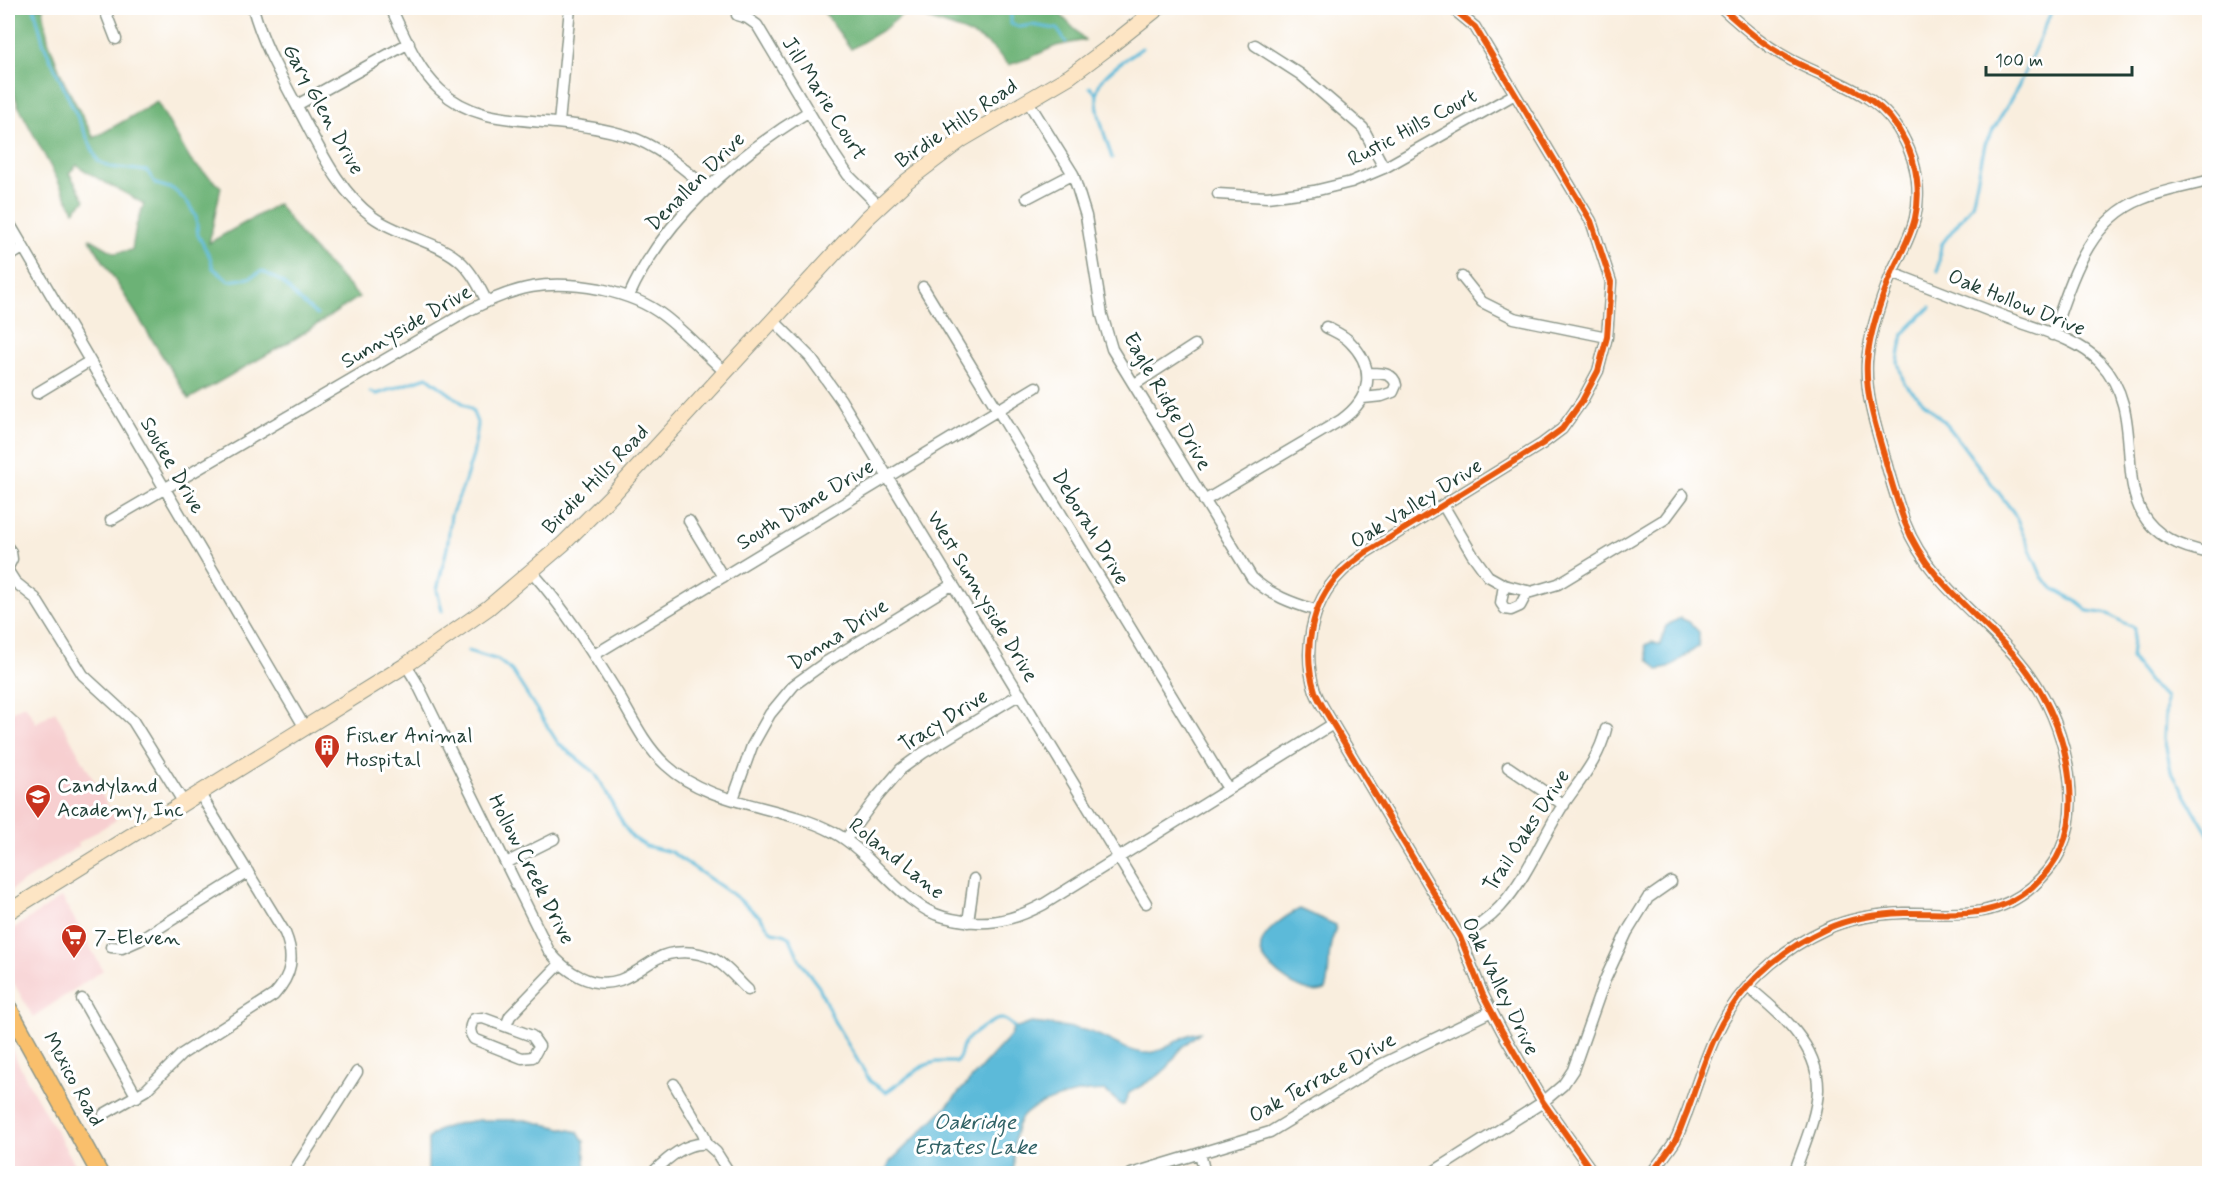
<svg xmlns="http://www.w3.org/2000/svg" width="2217" height="1181" font-family="Mynerve,sans-serif">
	<rect width="100%" height="100%" fill="#fff"/>
	<filter id="ink" filterUnits="userSpaceOnUse"><feTurbulence type="fractalNoise" baseFrequency=".0167" numOctaves="2"/><feDisplacementMap in="SourceGraphic" scale="12" xChannelSelector="R" yChannelSelector="G"/><feConvolveMatrix kernelMatrix="1 2 1 2 8 2 1 2 1" color-interpolation-filters="sRGB"/></filter>
	<filter id="wash" filterUnits="userSpaceOnUse"><feTurbulence type="fractalNoise" baseFrequency=".008" numOctaves="4" result="noise"/><feDisplacementMap in="SourceGraphic" scale="24" xChannelSelector="R" yChannelSelector="G"/><feGaussianBlur stdDeviation="1.35" result="paint"/><feColorMatrix in="noise" values="0 0 0 0 0 0 0 0 0 0 0 0 0 0 0 0 0 1.4 0 .05"/><feComposite in="paint" operator="in"/></filter>
	<g filter="url(#wash)">
		<rect width="100%" height="100%" fill="#f9eede"/>
		<path fill="#f7cfd0" d="M25 704 36 723 55 711 116 820 78 843 79 846 8 892V714Z
			M62 897 103 970 33 1017 8 973V932Z
			M8 1043 29 1084 80 1173H8Z"/>
		<path fill="#6cb276" stroke="#467855" stroke-width="1.5" d="M9 8H43L48 40 64 82 94 138 157 102 191 161 221 187 209 243 278 204 303 238 359 297 296 338 189 399 89 238 115 253 132 250 136 226 144 204C122 190 98 181 77 165L69 173 85 200 74 211 18 105 8 75V34L11 32Z
			M821 8H1054L1085 40 1056 46 1029 58 1009 65C1001 57 994 48 985 42 961 27 932 22 906 11L886 28 851 49Z"/>
		<path fill="#5bbad9" stroke="#3d7c86" stroke-width="1.5" d="M1680 618 1689 622 1699 632V646L1668 668 1658 670 1648 659 1645 645 1652 642 1660 645 1666 626Z
			M1300 909 1336 925C1336 933 1332 937 1331 944 1327 960 1331 974 1325 990 1306 999 1266 970 1261 952 1257 934 1287 915 1300 909Z
			M1031 1023C1049 1025 1069 1026 1087 1031 1107 1036 1127 1054 1148 1053 1167 1052 1182 1033 1200 1032L1181 1048 1168 1067 1158 1076 1129 1093 1124 1105H1121C1115 1100 1110 1093 1103 1091 1085 1088 1031 1103 1021 1119 1011 1134 1016 1156 1013 1173H885L890 1162 944 1109 1010 1036 1014 1027H1020Z
			M479 1120H526L578 1132 584 1141 586 1173H428V1139C439 1125 462 1123 479 1120Z"/>
		<g fill="none" stroke-linecap="round" stroke-linejoin="round">
			<path stroke="#5bbad9" stroke-width="3" d="M34 8 44 45 98 161 110 167 147 171 156 184 173 189 188 203 196 217 198 235 210 257 213 268 229 281 249 278 262 271 282 282 298 299 317 315
				M1004 8 1008 9 1011 16V24L1019 27 1032 25 1057 29 1066 42
				M1090 87 1096 93
				M1112 158C1107 141 1091 101 1099 85 1107 70 1128 58 1142 48
				M1938 271 1941 245 1972 205 1985 144 2018 87 2053 8
				M1930 307 1903 334 1898 362 1904 383 1948 426 2014 513 2042 577 2054 589 2074 600 2088 611 2108 614 2134 628 2131 658 2153 687 2166 697 2164 738 2171 771 2210 837
				M370 392 377 394 427 377 472 410 478 425 473 455 463 487 451 515 447 548 437 590 442 611
				M468 651 498 660 512 671 558 743 594 772 602 784 624 826 632 837 646 846 671 852 735 896 760 917 772 932 783 934 790 938 801 963 819 987 834 1021 870 1081 886 1092 889 1090 923 1066 936 1062H956C962 1057 960 1052 963 1045 967 1037 993 1018 1002 1019 1007 1020 1011 1024 1014 1027"/>
		</g>
	</g>
	<g filter="url(#ink)">
		<g fill="none" stroke-linecap="round" stroke-linejoin="round">
			<defs>
				<path id="street" d="M104 8 116 39
					M253 8C263 45 282 78 300 112 320 149 338 191 373 217 399 236 441 242 462 263 473 274 480 288 487 302
					M391 8C404 35 417 69 440 90 473 121 515 119 556 123 580 125 605 129 628 136 659 146 684 169 708 189
					M1138 8 1147 17
					M1452 8 1475 27 1591 221 1611 282 1607 337 1598 371 1582 401 1562 429 1542 444 1365 553C1356 560 1347 566 1340 574 1311 603 1302 652 1315 691 1319 702 1327 713 1333 724L1460 937 1483 995 1502 1031 1543 1102 1594 1174
					M737 15 747 18 757 25 834 154 848 175 879 206
					M1255 45 1300 74 1363 128 1384 168
					M1027 100 1073 174 1086 216 1102 315 1112 349 1252 578C1270 595 1292 603 1315 610
					M297 105 409 43
					M559 123 570 8
					M1218 194 1267 197 1314 191 1351 182 1384 168 1515 94
					M1027 198 1073 174
					M8 221 305 728
					M8 257 23 248
					M1892 273C1932 288 1971 304 2011 319 2040 330 2078 339 2100 362 2162 427 2084 530 2210 553
					M1462 277 1482 302 1514 318 1607 337
					M923 287 1227 787
					M629 296C663 219 737 155 808 112
					M773 320 810 357 841 400 1146 903
					M2052 335C2071 284 2086 221 2142 199 2164 190 2187 187 2210 180
					M1135 384 1195 345
					M37 393 90 361
					M1363 398 1382 396 1393 392 1396 385C1394 372 1379 373 1368 373
					M1204 501 1341 420C1371 399 1377 369 1350 342 1344 335 1333 331 1326 327
					M1443 505 1472 554 1488 576 1504 585 1531 592 1558 584 1665 519 1683 495
					M111 520 468 311C516 286 547 279 600 289 623 294 645 301 664 316 685 332 705 354 725 372
					M689 521 723 577
					M8 548 11 552 12 559 8 567
					M8 571 15 582 35 598 83 675 133 721 184 803
					M532 572C565 609 592 652 618 694 632 718 645 746 666 765 711 807 780 804 833 832 872 852 903 907 944 917 982 927 1009 923 1044 904L1333 724
					M1504 585 1501 603 1505 609 1511 610 1520 606 1528 591
					M594 655 1036 387
					M406 665 417 683 549 951C565 971 592 990 620 980 634 975 644 966 656 959 673 949 697 951 714 959 727 966 737 980 748 990
					M1508 767 1564 805
					M733 799 752 746 770 714 794 685 826 662 953 584
					M846 839 873 802 901 769 923 753 1020 694
					M506 863 554 839
					M968 922 974 879
					M1460 937C1475 928 1488 920 1500 907 1527 878 1542 838 1563 805 1580 780 1599 759 1606 729
					M111 947 122 948 140 940 248 872
					M1748 987C1780 1013 1819 1045 1818 1090 1817 1117 1803 1147 1794 1174
					M82 999 137 1097
					M483 1018 532 1036 539 1046 533 1057 522 1058 474 1039C469 1032 469 1027 474 1019Z
					M506 1026 510 1016 560 964
					M674 1084 703 1133 707 1144 716 1152 730 1174
					M104 1114 146 1090 182 1054 274 995C292 975 295 957 285 933L200 794
					M1200 1153 1205 1174
					M292 1174 357 1072
					M651 1174C667 1159 684 1142 707 1144
					M1131 1174 1270 1132 1380 1065 1492 1011
					M1430 1174 1543 1102 1563 1085 1573 1070 1604 982 1627 932 1648 898 1671 882
					M1651 1174C1659 1163 1668 1152 1675 1141 1680 1132 1683 1121 1687 1112 1696 1087 1704 1061 1715 1037 1737 988 1778 951 1826 929 1850 918 1877 914 1904 913 1953 912 1991 922 2032 887 2044 876 2055 864 2061 849 2073 823 2072 791 2067 763 2059 723 2043 688 2016 657 1977 613 1927 580 1905 523 1897 501 1890 478 1884 455 1875 424 1865 394 1867 361 1870 330 1881 299 1893 270 1901 253 1911 236 1915 218 1921 193 1917 164 1905 141 1881 91 1836 84 1791 60 1765 46 1744 28 1722 8"/>
				<path id="secondary" d="M8 912 406 665 488 608 563 544 616 491 866 219 907 181 961 140 1070 76 1109 47 1158 8"/>
				<path id="primary" d="M8 1007 100 1174"/>
			</defs>
			<use href="#street" stroke="#8c9689" stroke-width="13"/>
			<use href="#secondary" stroke="#8c9689" stroke-width="17"/>
			<use href="#primary" stroke="#8c9689" stroke-width="19"/>
			<use href="#street" stroke="#fff" stroke-width="10"/>
			<use href="#secondary" stroke="#fde5c4" stroke-width="15"/>
			<use href="#primary" stroke="#f9bf6c" stroke-width="16"/>
			<defs>
				<path id="cycleway" d="M1452 8 1475 27 1591 221 1611 282 1607 337 1598 371 1582 401 1562 429 1542 444 1365 553C1356 560 1347 566 1340 574 1311 603 1302 652 1315 691 1319 702 1327 713 1333 724L1460 937 1483 995 1502 1031 1543 1102 1594 1174
					M1651 1174C1659 1163 1668 1152 1675 1141 1680 1132 1683 1121 1687 1112 1696 1087 1704 1061 1715 1037 1737 988 1778 951 1826 929 1850 918 1877 914 1904 913 1953 912 1991 922 2032 887 2044 876 2055 864 2061 849 2073 823 2072 791 2067 763 2059 723 2043 688 2016 657 1977 613 1927 580 1905 523 1897 501 1890 478 1884 455 1875 424 1865 394 1867 361 1870 330 1881 299 1893 270 1901 253 1911 236 1915 218 1921 193 1917 164 1905 141 1881 91 1836 84 1791 60 1765 46 1744 28 1722 8"/>
			</defs>
			<use href="#cycleway" stroke="#fff" stroke-width="10"/>
			<use href="#cycleway" stroke="#e8590c" stroke-width="6"/>
		</g>
	</g>
	<defs>
		<symbol id="building-pin" viewBox="-11 -11 22 30"><path d="M0 17L-7.5 6A9.5 9.5 0 1 1 7.5 6Z" fill="#c8321e" stroke="#fff"/><path d="M-4-6H4V6H1V3H-1V6H-4ZM-2.5-4.3h1.7v1.8h-1.7ZM.8-4.3h1.7v1.8H.8ZM-2.5-1h1.7V.8h-1.7ZM.8-1h1.7V.8H.8Z" fill="#fff"/></symbol>
		<symbol id="school-pin" viewBox="-11 -11 22 30"><path d="M0 17L-7.5 6A9.5 9.5 0 1 1 7.5 6Z" fill="#c8321e" stroke="#fff"/><path d="M0-5L7-2L0 1L-7-2ZM-4 1L0 2.5L4 1V4Q0 6-4 4Z" fill="#fff"/></symbol>
		<symbol id="supermarket-pin" viewBox="-11 -11 22 30"><path d="M0 17L-7.5 6A9.5 9.5 0 1 1 7.5 6Z" fill="#c8321e" stroke="#fff"/><path d="M-6-5.5h2.5l.6 2H6L4.5 2H-2.5L-4.4-4H-6ZM-1.5 3.2a1.3 1.3 0 1 0 .1 0ZM3 3.2a1.3 1.3 0 1 0 .1 0Z" fill="#fff"/></symbol>
	</defs>
	<g fill-rule="evenodd">
		<use href="#building-pin" x="312" y="732" width="30" height="40"/>
		<use href="#school-pin" x="23" y="782" width="30" height="40"/>
		<use href="#supermarket-pin" x="59" y="922" width="30" height="40"/>
	</g>
	<g text-anchor="middle" stroke-width="6" stroke-linejoin="round" paint-order="stroke">
		<g font-size="21" fill="#1f3d34" stroke="#fff">
			<text transform="translate(825 98) rotate(58)" y="7">Jill Marie Court</text>
			<text transform="translate(324 109) rotate(61)" y="7">Gary Glen Drive</text>
			<text transform="translate(956 123) rotate(-34)" y="7">Birdie Hills Road</text>
			<text transform="translate(1412 127) rotate(-28)" y="7">Rustic Hills Court</text>
			<text transform="translate(695 181) rotate(-45)" y="7">Denallen Drive</text>
			<text transform="translate(2017 302) rotate(22)" y="7">Oak Hollow Drive</text>
			<text transform="translate(406 326) rotate(-30)" y="7">Sunnyside Drive</text>
			<text transform="translate(1168 401) rotate(60)" y="7">Eagle Ridge Drive</text>
			<text transform="translate(173 465) rotate(60)" y="7">Soutee Drive</text>
			<text transform="translate(595 479) rotate(-46)" y="7">Birdie Hills Road</text>
			<text transform="translate(1416 503) rotate(-32)" y="7">Oak Valley Drive</text>
			<text transform="translate(805 504) rotate(-31)" y="7">South Diane Drive</text>
			<text transform="translate(1091 527) rotate(59)" y="7">Deborah Drive</text>
			<text transform="translate(983 596) rotate(59)" y="7">West Sunnyside Drive</text>
			<text transform="translate(838 634) rotate(-33)" y="7">Donna Drive</text>
			<text transform="translate(943 720) rotate(-32)" y="7">Tracy Drive</text>
			<text transform="translate(1526 830) rotate(-57)" y="7">Trail Oaks Drive</text>
			<text transform="translate(897 858) rotate(39)" y="7">Roland Lane</text>
			<text transform="translate(532 869) rotate(63)" y="7">Hollow Creek Drive</text>
			<text transform="translate(1501 986) rotate(64)" y="7">Oak Valley Drive</text>
			<text transform="translate(1322 1077) rotate(-29)" y="7">Oak Terrace Drive</text>
			<text transform="translate(74 1079) rotate(61)" y="7">Mexico Road</text>
		</g>
		<g font-size="21" fill="#1f3d34" stroke="#fff" text-anchor="start">
			<text x="346" y="742">Fisher Animal<tspan x="346" dy="24">Hospital</tspan></text>
			<text x="57" y="792">Candyland<tspan x="57" dy="24">Academy, Inc</tspan></text>
			<text x="94" y="944">7-Eleven</text>
		</g>
		<g font-size="22" font-style="italic" fill="#316266" stroke="#fff">
			<text x="975" y="1129">Oakridge<tspan x="975" dy="25">Estates Lake</tspan></text>
		</g>
	</g>
	<rect width="2217" height="1181" fill="none" stroke="#fff" stroke-width="30"/>
	<path d="M1986 66v9h146v-9" fill="none" stroke="#1f3d34" stroke-width="3"/>
	<text x="1995" y="66" font-size="18" fill="#1f3d34" stroke="#ffffff" stroke-width="4.5" paint-order="stroke">100 m</text>
</svg>
